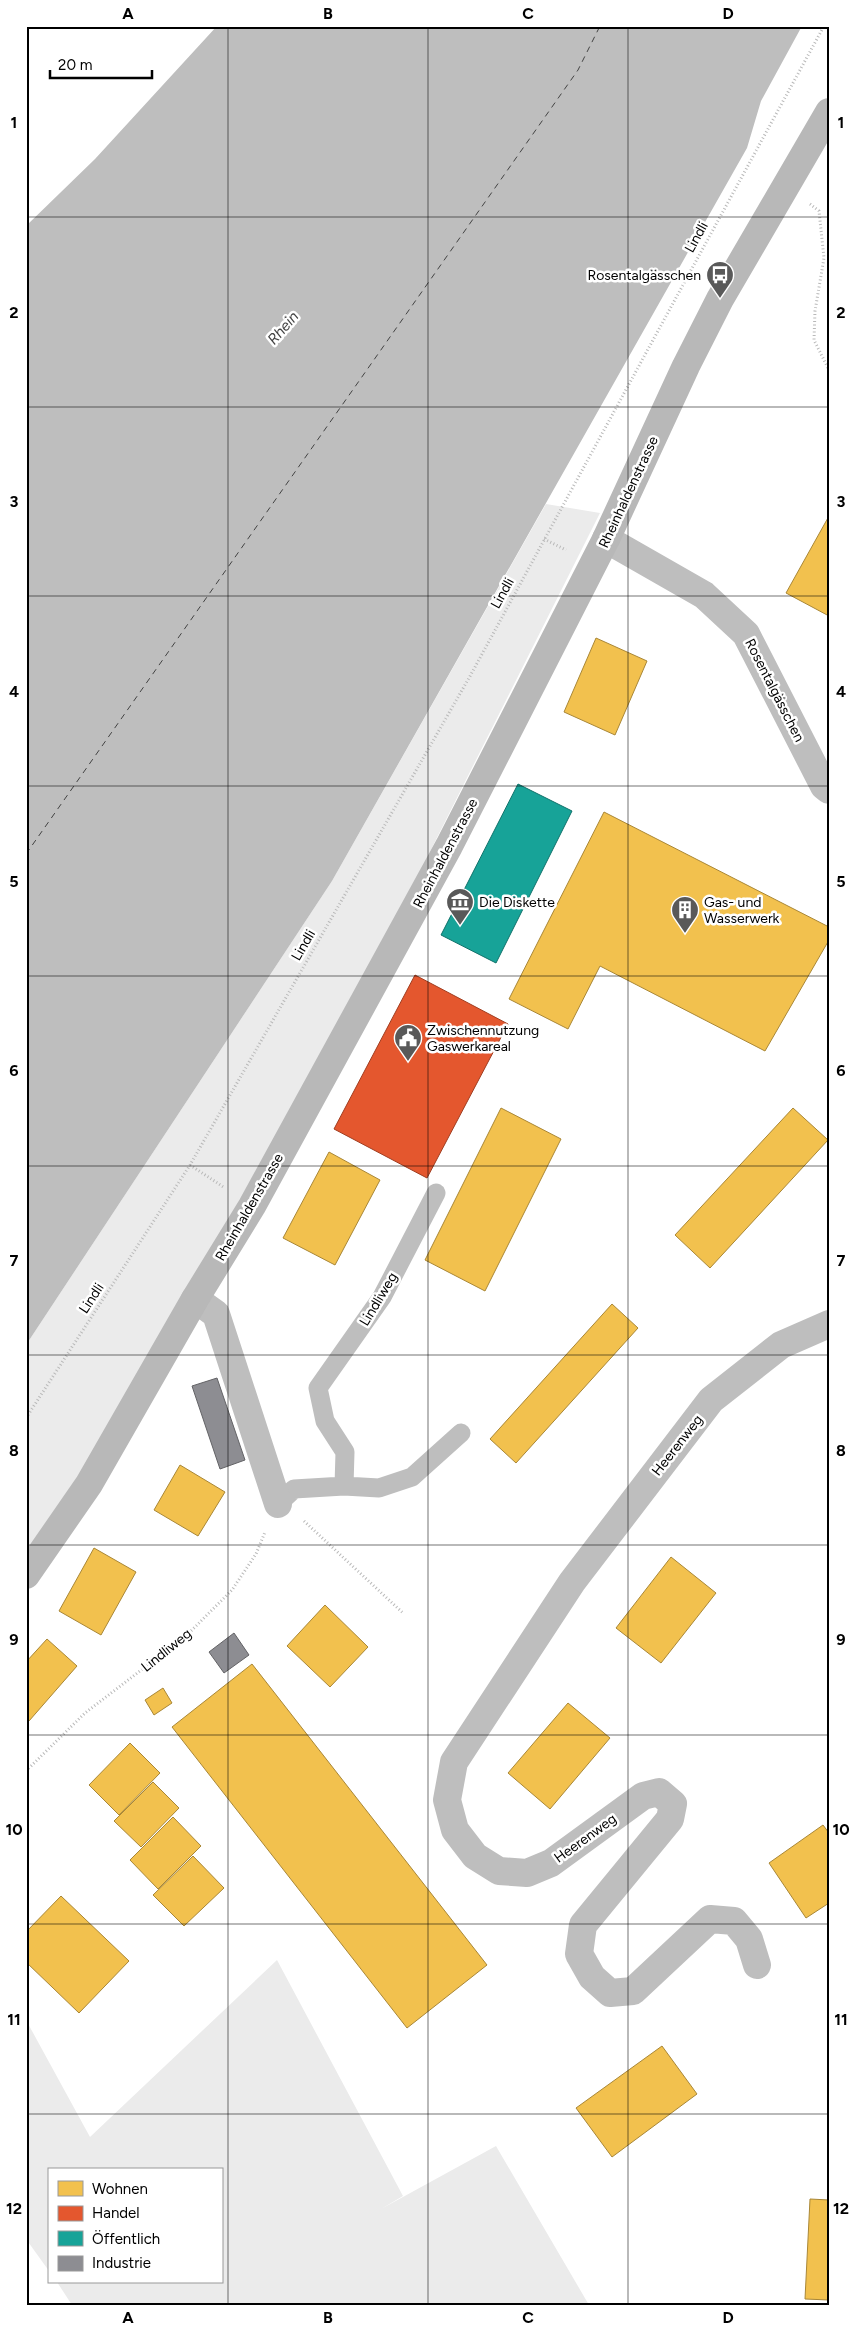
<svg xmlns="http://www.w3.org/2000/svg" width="855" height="2331" font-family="Figtree,sans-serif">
	<rect width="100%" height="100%" fill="#fff"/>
	<path fill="#ebebeb" d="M546 504 600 513 252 1206 26 1564V1345L332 881Z
		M277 1960 403 2196 381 2209 496 2146 589 2305H72L57 2282H221V2170H49V2271L26 2239V2020L90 2137Z"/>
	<path fill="#bebebe" d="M217 26H802L761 101 747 148 332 881 26 1345V226L95 159Z"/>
	<path fill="#f2c14e" stroke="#a98737" d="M829 516V616L786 593Z
		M596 638 647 661 615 735 564 712Z
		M604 812 829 927V940L765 1051 600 966 568 1029 509 999Z
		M501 1108 561 1139 485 1291 425 1260Z
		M793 1108 828 1140 710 1268 675 1235Z
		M329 1152 380 1180 335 1265 283 1238Z
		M612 1304 638 1328 516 1463 490 1439Z
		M180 1465 225 1492 198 1536 154 1510Z
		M94 1548 136 1572 101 1635 59 1611Z
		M671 1557 716 1593 661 1663 616 1628Z
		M325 1605 368 1647 330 1687 287 1646Z
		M47 1639 77 1666 29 1721 26 1718V1662Z
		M252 1664 487 1965 407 2028 172 1727Z
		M163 1688 172 1703 154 1715 145 1700Z
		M568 1703 610 1738 550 1809 508 1773Z
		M130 1743 160 1773 119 1815 89 1785Z
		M153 1782 179 1808 141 1847 114 1821Z
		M173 1817 201 1846 158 1889 130 1860Z
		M823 1825 829 1833V1903L806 1918 769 1863Z
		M193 1856 224 1888 184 1926 153 1895Z
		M61 1896 129 1961 79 2013 26 1962V1932Z
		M662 2046 697 2094 612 2157 576 2108Z
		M810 2199 829 2200V2300L805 2299Z"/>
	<path fill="#e4572e" stroke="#a03d20" d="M415 975 508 1024 427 1178 334 1129Z"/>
	<path fill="#17a398" stroke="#10726a" d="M518 784 572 811 496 963 441 935Z"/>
	<path fill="#8d8d92" stroke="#636366" d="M217 1378 245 1460 220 1469 192 1386Z
		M234 1633 249 1655 224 1673 209 1652Z"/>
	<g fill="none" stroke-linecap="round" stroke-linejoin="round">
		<path stroke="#434343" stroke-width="1" stroke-dasharray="6 5" stroke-linecap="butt" d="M26 854 578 70 600 26"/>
		<path stroke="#b9b9b9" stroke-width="3" stroke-dasharray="1 2.5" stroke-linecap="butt" d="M810 204 819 211 824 258 815 311 814 340 829 370
			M544 539 566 550
			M190 1165 225 1188
			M26 1418 190 1165 469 678 824 26
			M304 1521 403 1613
			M26 1771 85 1713 187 1635 232 1590 256 1554 265 1532"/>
		<path stroke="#bebebe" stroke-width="19" d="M436 1193 382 1297 318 1388 325 1421 345 1452 344 1486 379 1488 412 1477 461 1433
			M278 1504 294 1489 344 1486"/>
		<path stroke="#bebebe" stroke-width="28" d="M606 539 704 595 746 634 824 786 829 790
			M195 1299 216 1314 278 1504
			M757 1965 749 1939 734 1921 710 1919 633 1991 610 1993 592 1977 579 1954 583 1925 670 1819 673 1804 659 1792 643 1796 551 1863 527 1873 499 1871 475 1856 455 1830 447 1800 454 1762 572 1582 711 1400 781 1345 829 1324"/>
		<path stroke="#b8b8b8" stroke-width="28" d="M26 1575 89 1484 195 1299 252 1206 449 846 606 539 686 366 720 299 829 112"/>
	</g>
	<path fill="none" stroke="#000" stroke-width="1" stroke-opacity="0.55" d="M228 26V2305M428 26V2305M628 26V2305M26 217H829M26 407H829M26 596H829M26 786H829M26 976H829M26 1166H829M26 1355H829M26 1545H829M26 1735H829M26 1924H829M26 2114H829"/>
	<defs>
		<symbol id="bus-pin" viewBox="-11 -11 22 30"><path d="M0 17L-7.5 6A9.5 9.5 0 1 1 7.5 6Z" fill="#595959" stroke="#fff"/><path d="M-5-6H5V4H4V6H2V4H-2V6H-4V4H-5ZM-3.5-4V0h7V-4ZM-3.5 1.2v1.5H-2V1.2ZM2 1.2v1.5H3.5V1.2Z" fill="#fff"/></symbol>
		<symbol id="museum-pin" viewBox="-11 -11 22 30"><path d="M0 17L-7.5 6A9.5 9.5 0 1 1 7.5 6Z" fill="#595959" stroke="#fff"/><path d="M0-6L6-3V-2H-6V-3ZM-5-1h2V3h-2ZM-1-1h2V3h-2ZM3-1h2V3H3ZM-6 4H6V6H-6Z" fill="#fff"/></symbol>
		<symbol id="building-pin" viewBox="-11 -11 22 30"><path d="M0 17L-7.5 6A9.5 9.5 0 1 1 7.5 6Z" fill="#595959" stroke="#fff"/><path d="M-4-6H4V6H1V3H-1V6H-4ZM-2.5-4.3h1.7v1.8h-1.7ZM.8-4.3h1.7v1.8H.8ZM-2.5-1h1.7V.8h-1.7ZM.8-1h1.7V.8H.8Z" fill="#fff"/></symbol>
		<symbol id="civic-pin" viewBox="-11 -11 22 30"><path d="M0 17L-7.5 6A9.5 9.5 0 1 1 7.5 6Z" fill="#595959" stroke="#fff"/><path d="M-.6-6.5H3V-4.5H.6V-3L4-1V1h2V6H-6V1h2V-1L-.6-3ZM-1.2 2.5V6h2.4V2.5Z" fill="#fff"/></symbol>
	</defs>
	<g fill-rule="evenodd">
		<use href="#bus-pin" x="704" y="259" width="32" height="43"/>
		<use href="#museum-pin" x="444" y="886" width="32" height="43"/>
		<use href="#building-pin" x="669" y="894" width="32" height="43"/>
		<use href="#civic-pin" x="392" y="1022" width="32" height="43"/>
	</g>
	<g text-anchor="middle" stroke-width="5" stroke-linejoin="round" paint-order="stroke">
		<g font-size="14" fill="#000" stroke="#fff">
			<text transform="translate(696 237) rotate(-61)" y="5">Lindli</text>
			<text transform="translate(628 492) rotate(-65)" y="5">Rheinhaldenstrasse</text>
			<text transform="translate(502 593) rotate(-61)" y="5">Lindli</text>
			<text transform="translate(775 690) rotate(63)" y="5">Rosentalgässchen</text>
			<text transform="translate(445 853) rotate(-62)" y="5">Rheinhaldenstrasse</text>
			<text transform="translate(303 945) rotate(-60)" y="5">Lindli</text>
			<text transform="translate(249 1207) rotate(-60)" y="5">Rheinhaldenstrasse</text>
			<text transform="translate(91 1298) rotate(-57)" y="5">Lindli</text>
			<text transform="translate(378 1299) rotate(-59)" y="5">Lindliweg</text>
			<text transform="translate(677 1445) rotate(-52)" y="5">Heerenweg</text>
			<text transform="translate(166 1650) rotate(-39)" y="5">Lindliweg</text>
			<text transform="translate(585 1838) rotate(-36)" y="5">Heerenweg</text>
		</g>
		<g font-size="14" fill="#000" stroke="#fff" text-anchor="start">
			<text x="701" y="280" text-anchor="end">Rosentalgässchen</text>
			<text x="479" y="907">Die Diskette</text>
			<text x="704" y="907">Gas- und<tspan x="704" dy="16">Wasserwerk</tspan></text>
			<text x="427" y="1035">Zwischennutzung<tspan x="427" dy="16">Gaswerkareal</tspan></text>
		</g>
		<g font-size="15" font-style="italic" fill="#434343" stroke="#fff">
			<text transform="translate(283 328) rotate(-49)" y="5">Rhein</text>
		</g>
	</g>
	<rect width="855" height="2331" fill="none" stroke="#ffffff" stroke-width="55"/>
	<rect x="48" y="2168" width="175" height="115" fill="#ffffff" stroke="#999999"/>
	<rect x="58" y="2181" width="25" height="15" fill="#f2c14e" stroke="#999999"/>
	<text x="92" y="2194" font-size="15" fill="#000000">Wohnen</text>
	<rect x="58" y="2206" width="25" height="15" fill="#e4572e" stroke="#999999"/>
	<text x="92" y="2218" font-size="15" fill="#000000">Handel</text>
	<rect x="58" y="2231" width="25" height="15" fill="#17a398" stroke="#999999"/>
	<text x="92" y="2244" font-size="15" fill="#000000">Öffentlich</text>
	<rect x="58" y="2256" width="25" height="15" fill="#8d8d92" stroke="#999999"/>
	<text x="92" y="2268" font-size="15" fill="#000000">Industrie</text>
	<path d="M50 70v8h102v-8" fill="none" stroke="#000000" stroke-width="2.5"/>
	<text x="58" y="70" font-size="15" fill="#000000" stroke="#ffffff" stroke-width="4" paint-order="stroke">20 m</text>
	<rect x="28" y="28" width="800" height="2276" fill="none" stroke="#000" stroke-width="2"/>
	<g font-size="16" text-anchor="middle" font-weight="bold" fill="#000">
		<text x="128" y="19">A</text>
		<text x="328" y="19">B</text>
		<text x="528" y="19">C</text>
		<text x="728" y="19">D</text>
		<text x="14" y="128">1</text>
		<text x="841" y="128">1</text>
		<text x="14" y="318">2</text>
		<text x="841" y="318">2</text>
		<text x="14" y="507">3</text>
		<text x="841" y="507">3</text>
		<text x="14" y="697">4</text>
		<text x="841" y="697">4</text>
		<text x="14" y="887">5</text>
		<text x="841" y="887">5</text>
		<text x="14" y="1076">6</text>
		<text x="841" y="1076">6</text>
		<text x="14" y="1266">7</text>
		<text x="841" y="1266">7</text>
		<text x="14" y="1456">8</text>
		<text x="841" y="1456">8</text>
		<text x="14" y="1645">9</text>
		<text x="841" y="1645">9</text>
		<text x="14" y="1835">10</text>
		<text x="841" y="1835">10</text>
		<text x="14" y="2025">11</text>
		<text x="841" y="2025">11</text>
		<text x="14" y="2214">12</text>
		<text x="841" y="2214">12</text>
		<text x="128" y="2323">A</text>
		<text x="328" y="2323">B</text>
		<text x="528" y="2323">C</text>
		<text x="728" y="2323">D</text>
	</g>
</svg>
